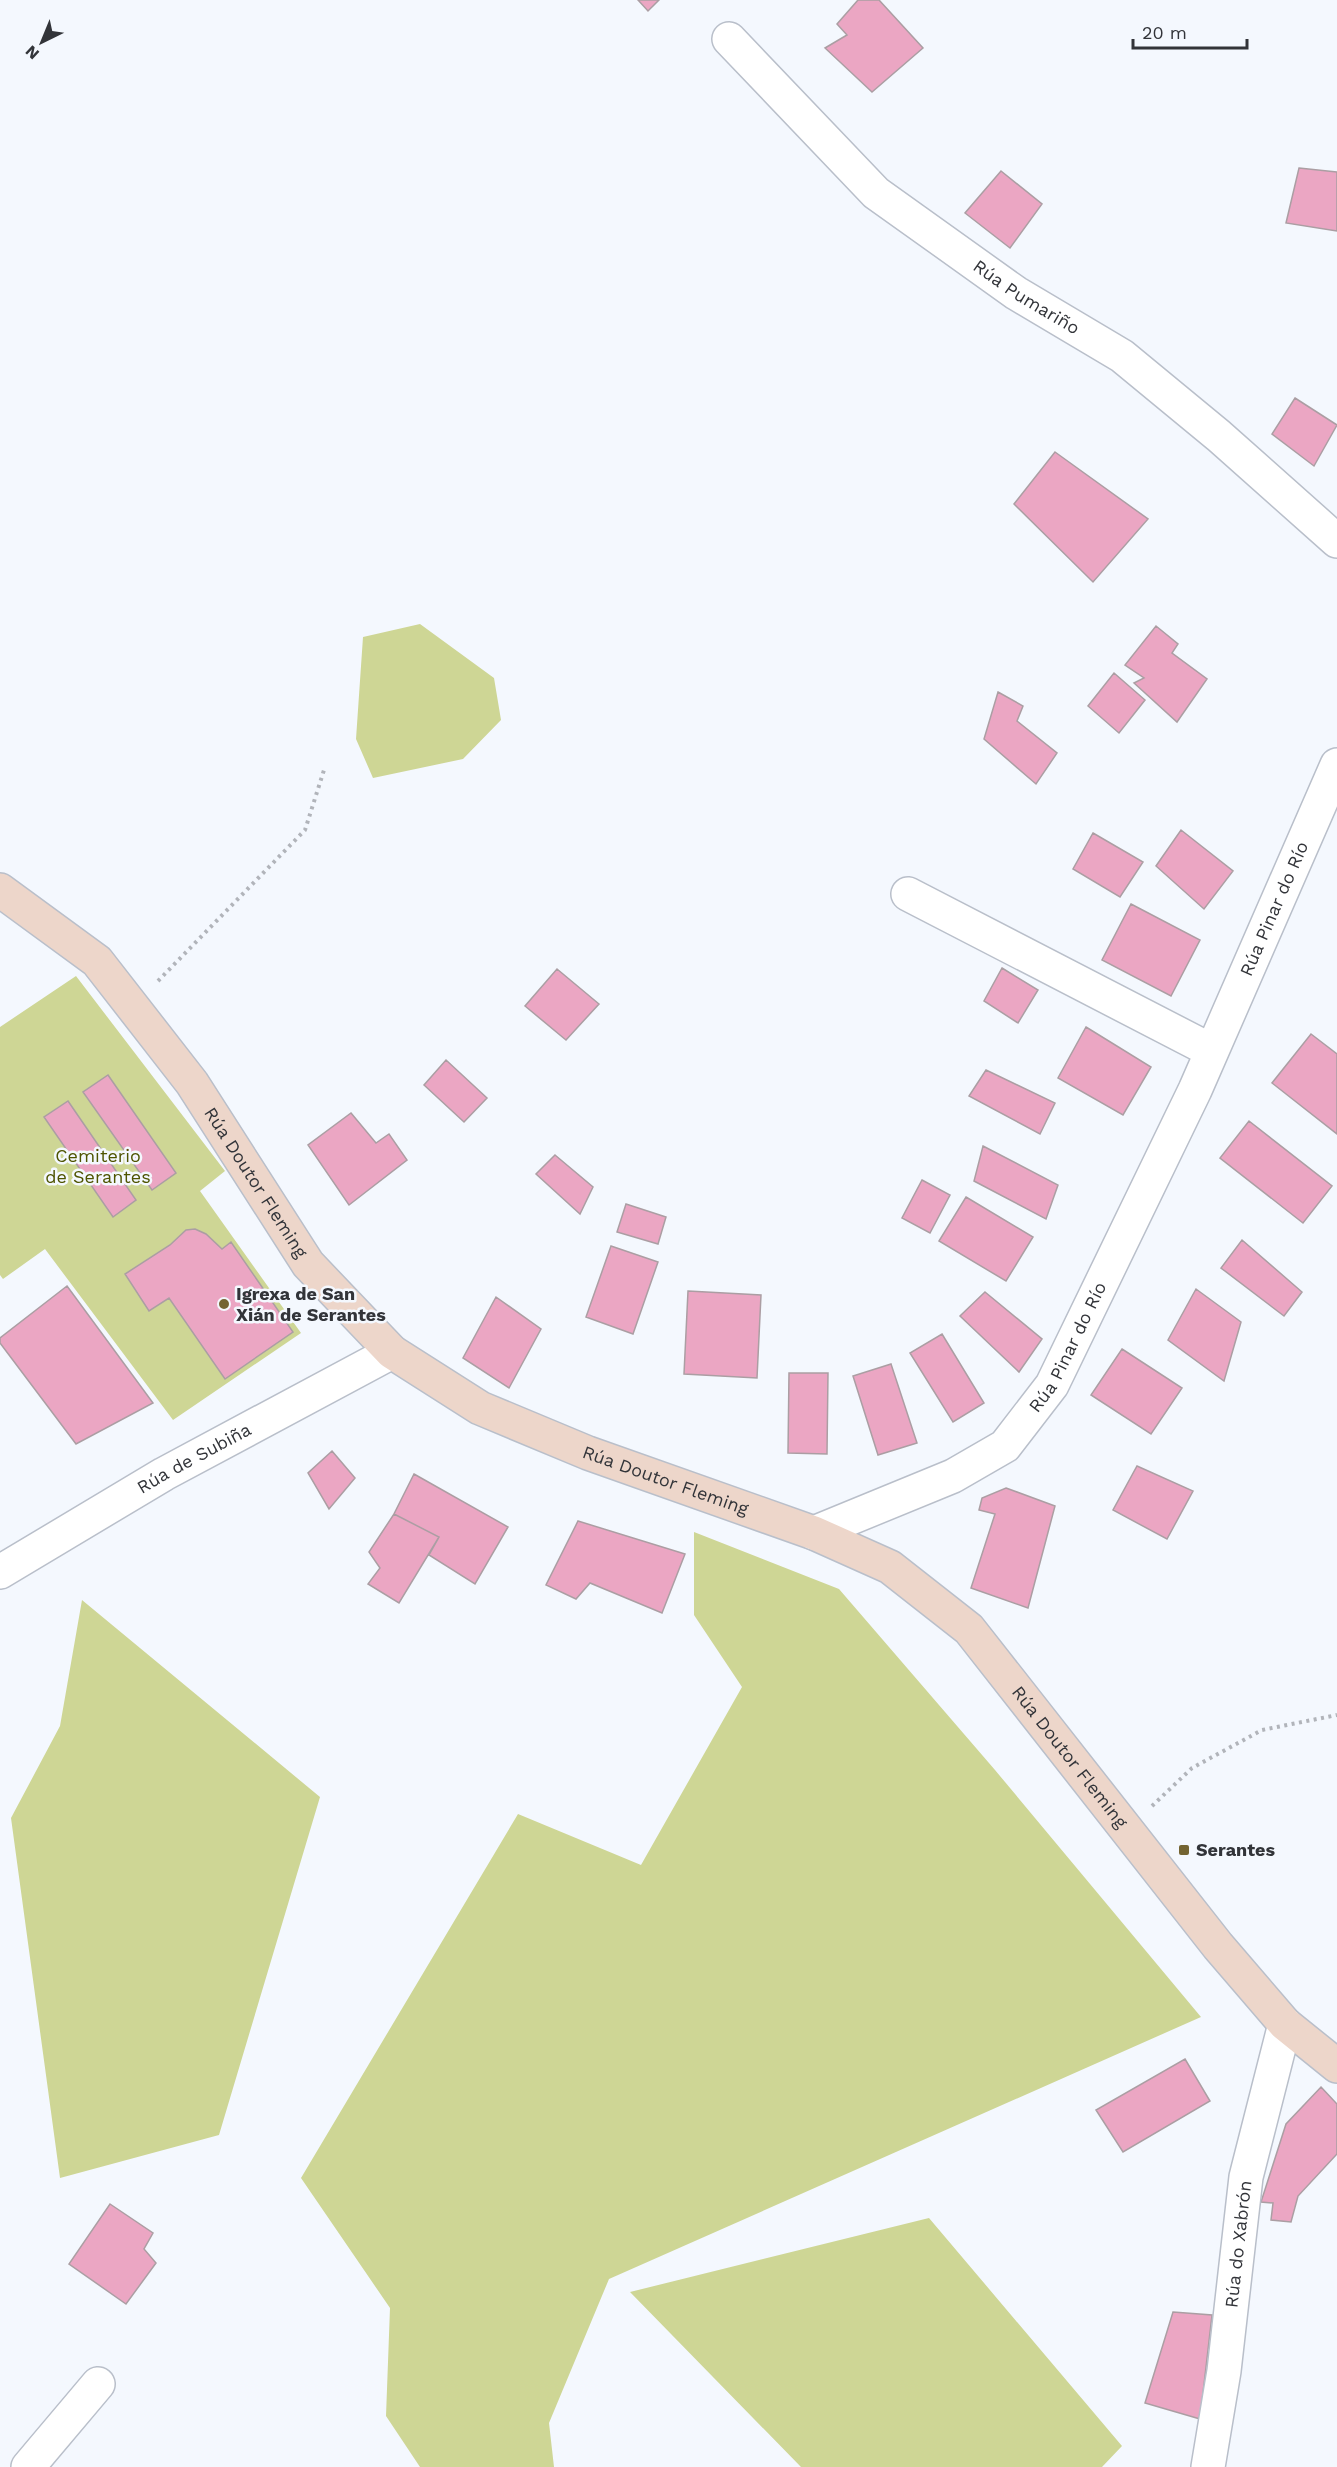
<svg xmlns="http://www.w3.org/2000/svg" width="1337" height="2467" font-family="'Work Sans',sans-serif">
	<rect width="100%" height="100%" fill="#f4f8fe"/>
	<path fill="#ced695" d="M420 624 494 678 501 720 463 759 373 778 356 739 363 637Z
		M76 976 225 1171 200 1191 301 1333 173 1420 45 1249 3 1279 0 1275V1027Z
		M694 1532 839 1589 995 1770 1201 2017 609 2279 549 2423 554 2467H420L386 2416 390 2308 301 2178 518 1814 641 1865 742 1687 694 1615Z
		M82 1600 320 1797 219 2135 60 2178 11 1818 60 1726Z
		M929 2218 1122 2446 1102 2467H801L630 2292Z"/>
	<path fill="#eba6c3" stroke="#ab9ea3" stroke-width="1.5" d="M638 0H659L648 11Z
		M858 0H879L923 48 872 92 825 48 847 35 837 24Z
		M1299 168 1337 172V231L1286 223Z
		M1001 171 1042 204 1010 248 965 213Z
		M1295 398 1337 425 1314 466 1272 434Z
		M1055 452 1148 519 1093 582 1014 504Z
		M1156 626 1178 644 1172 653 1207 679 1177 722 1134 683 1144 678 1125 665Z
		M1114 673 1145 700 1119 733 1088 706Z
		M998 692 1023 706 1017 721 1057 753 1036 784 984 739Z
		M1181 830 1233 871 1204 909 1156 866Z
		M1093 833 1143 862 1120 897 1073 869Z
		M1131 904 1200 940 1171 996 1102 960Z
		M1002 968 1038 990 1018 1023 984 1001Z
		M557 969 599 1004 566 1040 525 1006Z
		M1086 1027 1151 1067 1123 1115 1058 1078Z
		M1311 1034 1337 1054V1134L1272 1083Z
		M446 1060 487 1098 464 1122 424 1085Z
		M986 1070 1055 1103 1040 1134 969 1096Z
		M108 1075 176 1173 152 1190 83 1092Z
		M68 1101 136 1200 113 1217 44 1117Z
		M351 1113 376 1143 389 1134 407 1160 349 1205 308 1145Z
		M1249 1121 1332 1186 1303 1223 1220 1158Z
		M983 1146 1058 1185 1046 1219 974 1181Z
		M555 1155 593 1187 580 1214 536 1174Z
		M922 1180 950 1195 930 1233 902 1218Z
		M966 1197 1033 1237 1006 1281 939 1241Z
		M626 1204 666 1217 658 1244 617 1232Z
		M195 1229 206 1234 222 1249 231 1242 293 1332 225 1379 169 1298 149 1311 125 1274 170 1245 186 1230Z
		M1242 1240 1302 1292 1284 1316 1221 1268Z
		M611 1246 658 1262 633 1334 586 1317Z
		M67 1286 153 1403 76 1444 0 1343V1338Z
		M1196 1289 1241 1322 1224 1381 1168 1340Z
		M688 1291 761 1295 757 1378 684 1374Z
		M985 1292 1042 1339 1019 1372 960 1316Z
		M496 1297 541 1329 509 1388 463 1358Z
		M942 1334 984 1403 953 1422 910 1353Z
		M1122 1349 1182 1388 1151 1434 1091 1395Z
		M891 1364 917 1443 878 1455 853 1376Z
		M789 1373H828L827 1454 788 1453Z
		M332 1451 355 1478 329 1509 308 1473Z
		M1137 1466 1193 1491 1167 1539 1113 1510Z
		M414 1474 508 1527 475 1584 429 1555 439 1537 394 1514Z
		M1006 1488 1055 1506 1028 1608 971 1588 995 1514 979 1510 982 1498Z
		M394 1514 439 1537 399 1603 368 1584 380 1568 369 1552Z
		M578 1521 685 1554 662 1613 590 1583 576 1599 546 1585Z
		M1185 2059 1210 2101 1123 2152 1096 2110Z
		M1321 2087 1337 2104V2154L1298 2196 1291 2222 1271 2220 1273 2203 1261 2202 1286 2124Z
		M110 2204 153 2233 144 2249 156 2263 126 2304 69 2264Z
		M1173 2312 1212 2315 1200 2419 1145 2403Z"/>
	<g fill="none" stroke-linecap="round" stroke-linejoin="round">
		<defs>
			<g id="street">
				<path id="s1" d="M729 39 876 193 1016 293 1122 356 1219 436 1337 541"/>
				<path d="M908 894 1210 1050"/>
				<path id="s2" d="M814 1533 953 1476 1005 1446 1052 1385 1195 1090 1337 765"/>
				<path id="s3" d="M0 1572 164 1474 392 1352"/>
				<path d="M28 2467 98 2384"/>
				<path id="s4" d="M1208 2467 1224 2371 1246 2177 1285 2024"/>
			</g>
			<g id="secondary">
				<path id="s5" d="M0 890 97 961 192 1083 308 1264 392 1352 480 1408 588 1453 814 1533 890 1567 969 1629 1218 1946 1285 2024 1337 2066"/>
			</g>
		</defs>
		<use href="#street" stroke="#b9bfca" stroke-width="36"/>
		<use href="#secondary" stroke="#b9bfca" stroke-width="36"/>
		<path stroke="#b1b4ba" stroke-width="4" stroke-dasharray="3 4.5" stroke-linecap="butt" d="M158 981 305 830 324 770
			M1152 1806 1192 1768 1262 1730 1337 1715"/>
		<use href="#street" stroke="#fff" stroke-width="33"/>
		<use href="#secondary" stroke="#edd6ca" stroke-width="33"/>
	</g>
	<g fill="#746432" stroke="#f4f8fe" stroke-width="2">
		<circle cx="224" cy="1304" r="6"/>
		<rect x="1178" y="1844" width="12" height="12" rx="3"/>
	</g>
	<g text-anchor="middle" stroke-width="5" stroke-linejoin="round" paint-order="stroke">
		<g font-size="18" fill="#323439" stroke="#f4f8fe">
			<text dy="6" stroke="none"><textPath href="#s1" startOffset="396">Rúa Pumariño</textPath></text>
			<text dy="6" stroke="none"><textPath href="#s2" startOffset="813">Rúa Pinar do Río</textPath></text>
			<text dy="6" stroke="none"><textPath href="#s5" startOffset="393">Rúa Doutor Fleming</textPath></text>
			<text dy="6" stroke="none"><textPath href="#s2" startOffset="328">Rúa Pinar do Río</textPath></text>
			<text dy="6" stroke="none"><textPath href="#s3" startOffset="225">Rúa de Subiña</textPath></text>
			<text dy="6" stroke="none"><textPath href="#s5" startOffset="915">Rúa Doutor Fleming</textPath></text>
			<text dy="6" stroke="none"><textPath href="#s5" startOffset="1419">Rúa Doutor Fleming</textPath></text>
			<text dy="6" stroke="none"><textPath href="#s4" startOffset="225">Rúa do Xabrón</textPath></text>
		</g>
		<g font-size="18" fill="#4e5400" stroke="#f4f8fe">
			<text x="98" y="1162">Cemiterio<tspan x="98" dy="21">de Serantes</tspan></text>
		</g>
		<g font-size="18" font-weight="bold" fill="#323439" stroke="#f4f8fe" text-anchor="start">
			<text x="236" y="1300">Igrexa de San<tspan x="236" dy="21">Xián de Serantes</tspan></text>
			<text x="1196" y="1856">Serantes</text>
		</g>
	</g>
	<g transform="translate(42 42) rotate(223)" stroke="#f4f8fe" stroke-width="4.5" paint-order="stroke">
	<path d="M0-4.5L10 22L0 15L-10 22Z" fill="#323439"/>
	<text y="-9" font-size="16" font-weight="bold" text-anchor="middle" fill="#323439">N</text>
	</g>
	<path d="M1133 39v9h114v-9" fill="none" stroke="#323439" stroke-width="3"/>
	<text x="1142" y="39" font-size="18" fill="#323439" stroke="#f4f8fe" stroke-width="4.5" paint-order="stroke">20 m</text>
</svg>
